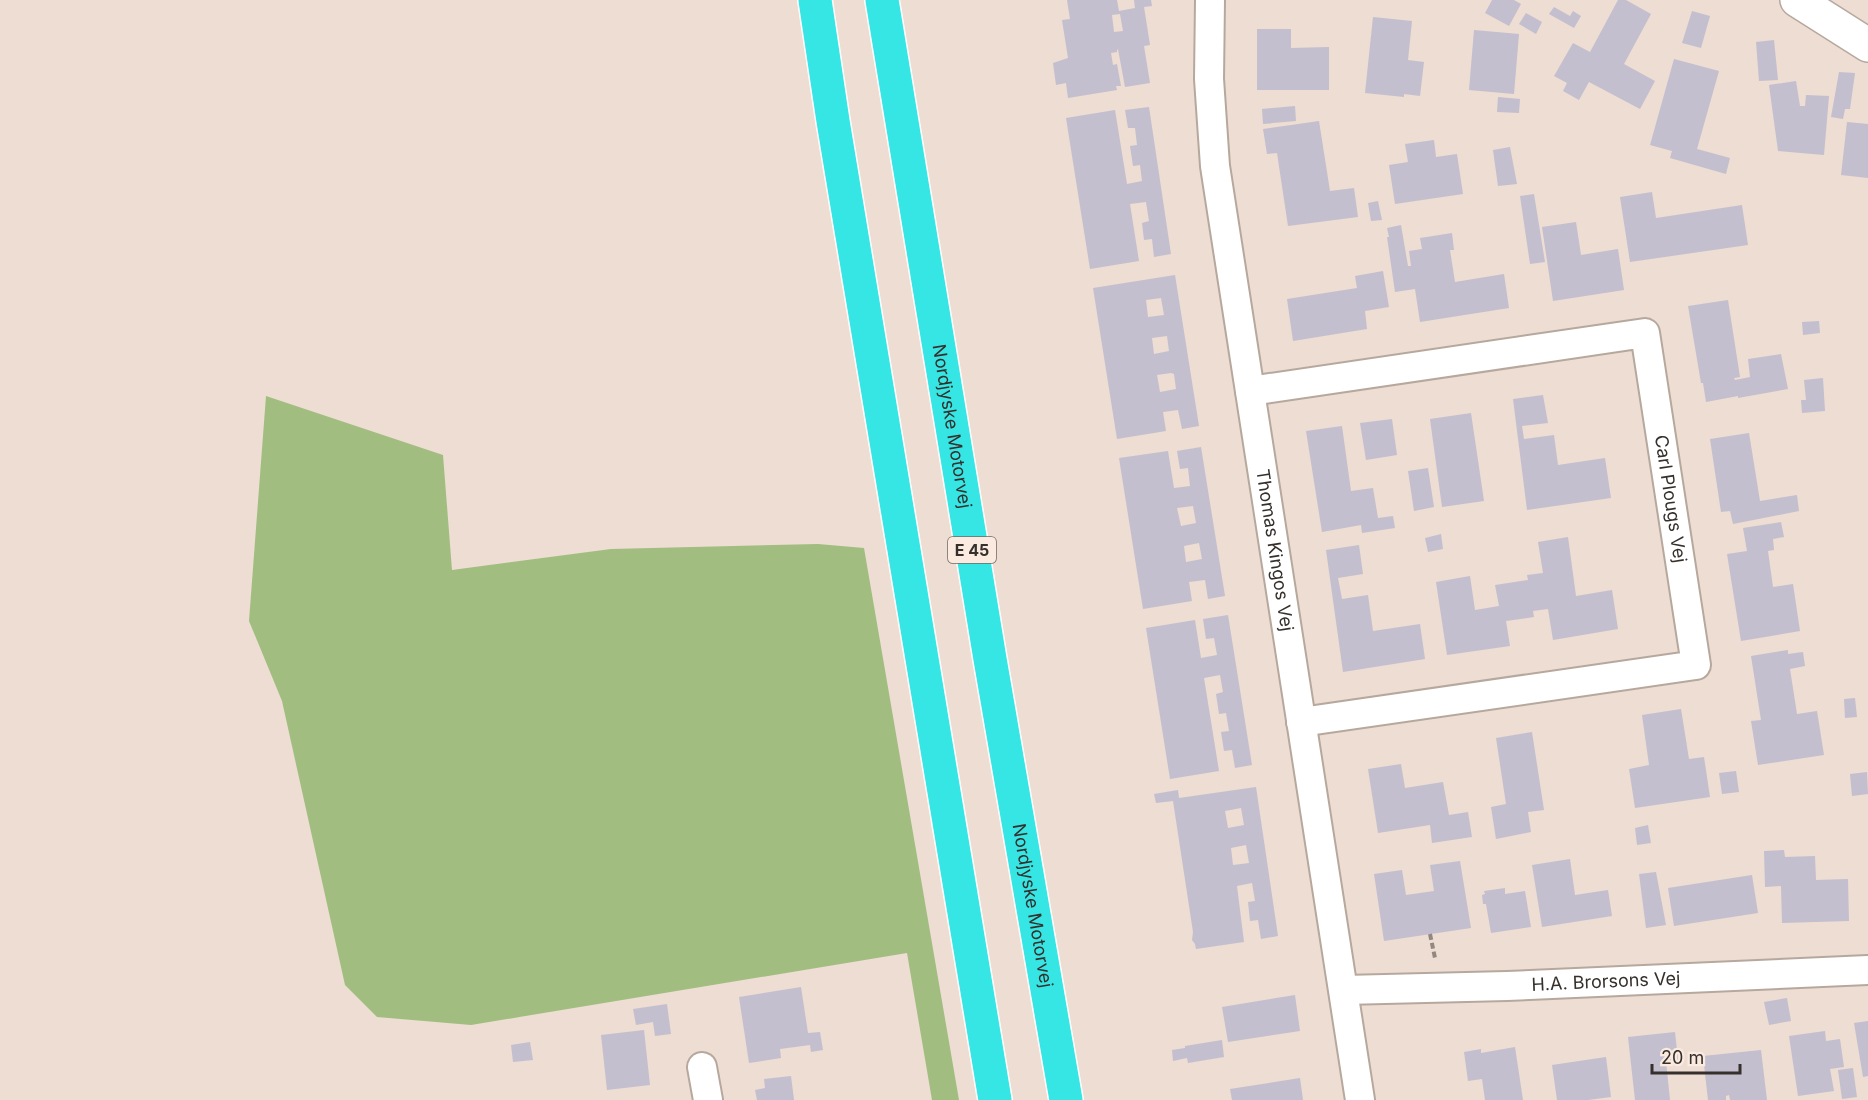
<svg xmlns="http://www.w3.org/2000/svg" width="1868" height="1100" font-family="Inter,sans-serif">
	<rect width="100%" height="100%" fill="#edddd2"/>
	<path fill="#a1bd80" d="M266 396 443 455 452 570 611 549 818 544 864 548 959 1100H932L907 953 471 1025 377 1017 345 985 282 701 249 621Z"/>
	<path fill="#c3bfcf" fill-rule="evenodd" d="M1067 0H1117L1119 11 1135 8 1134 0H1151L1152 6 1144 7 1150 45 1144 46 1150 83 1125 87 1118 49 1117 50V52L1111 53 1113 65 1117 64 1121 86H1116L1117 90 1068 98 1066 83 1056 85 1053 63 1068 58 1062 20 1070 19ZM1120 14 1123 31 1114 32 1112 15Z
		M1492 0H1514L1521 4 1509 26 1485 13Z
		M1618 0H1626L1651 14 1624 64 1655 81 1640 109 1589 82 1579 100 1563 91 1567 83 1554 76 1573 43 1590 52Z
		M1554 7 1570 16 1573 11 1581 16 1574 28 1549 14Z
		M1692 11 1710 16 1701 48 1682 43Z
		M1526 13 1542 22 1536 34 1519 24Z
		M1373 17 1412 21 1408 60 1424 62 1420 96 1404 94V97L1365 93Z
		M1257 29H1291V48L1329 47V90H1257Z
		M1474 30 1519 34 1514 94 1469 90Z
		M1774 40 1778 80 1759 81 1756 42Z
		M1674 59 1719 71 1697 149 1730 158 1726 174 1670 158 1672 151 1650 145Z
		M1839 72 1855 73 1850 109H1845L1843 119 1831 117Z
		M1796 81 1800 106H1805L1806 95 1829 96 1824 155 1778 151 1769 85Z
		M1498 97 1520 99 1519 113 1497 112Z
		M1295 106 1296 121 1263 124 1262 109Z
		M1149 107 1171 254 1154 257 1152 239 1144 240 1142 223 1149 221 1146 202 1130 204 1139 261 1090 269 1066 118 1115 110 1127 184 1142 181 1140 165 1133 166 1130 146 1137 145 1135 128H1128L1125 110Z
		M1319 121 1330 191 1354 188 1358 217 1288 226 1277 153 1267 154 1263 129Z
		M1847 122 1868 124V178L1841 175Z
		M1434 140 1436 157 1457 154 1463 194 1395 204 1389 165 1408 162 1405 144Z
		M1510 147 1517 184 1498 186 1493 150Z
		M1652 192 1656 218 1742 205 1748 245 1630 262 1620 197Z
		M1534 194 1545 262 1530 264 1520 196Z
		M1378 201 1382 220 1371 221 1368 203Z
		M1576 222 1581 255 1618 249 1624 290 1553 301 1542 227Z
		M1401 225 1408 266H1411L1409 251 1422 249 1420 238 1452 233 1454 250H1450L1455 282 1504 274 1509 308 1420 322 1415 289 1395 292 1387 237H1389L1387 228Z
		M1383 271 1389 307 1365 311 1367 329 1293 341 1287 299 1357 288 1355 276Z
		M1175 275 1199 426 1182 429 1178 410 1163 412 1166 431 1117 439 1093 288ZM1161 298 1164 315 1148 317 1146 300ZM1167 336 1169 351 1154 354 1152 338ZM1171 373 1174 374 1176 389 1160 392 1157 375Z
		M1728 300 1740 377 1734 378 1735 380 1750 377 1748 359 1781 354 1788 389 1738 398V396L1706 402 1703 383H1701L1688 306Z
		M1819 321 1820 333 1803 335 1802 322Z
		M1823 378 1825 411 1802 413 1801 400H1806L1804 380Z
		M1543 395 1548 423 1522 426 1524 439 1554 435 1558 465 1605 458 1611 498 1527 510 1513 399Z
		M1471 413 1484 501 1442 507 1430 419Z
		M1392 419 1397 455 1366 460 1360 423Z
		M1342 426 1351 491 1373 488 1378 518 1393 516 1395 528 1362 533 1361 525 1322 532 1306 431Z
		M1749 433 1760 501 1797 495 1799 511 1733 524 1730 511 1721 512 1710 439Z
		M1201 447 1225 596 1208 599 1205 580 1189 582 1192 601 1143 609 1119 458 1168 451 1174 488 1190 486 1188 468 1180 469 1177 451ZM1193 506 1196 523 1181 526 1177 508ZM1199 543 1202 559 1186 562 1184 546Z
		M1428 468 1434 507 1414 511 1408 471Z
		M1781 522 1784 537 1773 539 1774 550 1768 551 1773 587 1793 584 1800 631 1741 641 1727 554 1747 551 1743 528Z
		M1441 534 1443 549 1428 552 1425 538Z
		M1568 537 1576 596 1612 590 1618 629 1553 640 1548 609 1533 611 1534 617 1506 621 1510 646 1447 655 1436 582 1470 576 1475 610 1499 606 1495 585 1528 580 1527 575 1543 573 1538 542Z
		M1359 545 1363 574 1338 578 1342 599 1368 595 1373 631 1420 624 1425 659 1343 672 1326 550Z
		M1228 615 1252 765 1235 768 1232 750 1224 751 1221 732 1229 731 1226 713 1219 714 1216 694 1223 692 1220 675 1204 678 1219 771 1170 779 1146 628 1195 620 1201 658 1217 655 1214 638 1206 639 1203 619Z
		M1788 650V654L1803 652 1805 666 1790 669 1797 714 1817 711 1824 755 1758 765 1751 721 1761 720 1751 656Z
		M1855 698 1857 717 1845 718 1844 699Z
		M1681 709 1689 759 1704 757 1710 797 1635 808 1629 769 1649 765 1642 715Z
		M1532 732 1544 810 1528 812 1531 832 1496 839 1491 807 1506 804 1496 738Z
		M1401 764 1405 788 1443 782 1449 815 1468 812 1472 837 1432 843 1430 825 1378 833 1368 769Z
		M1736 771 1739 792 1722 794 1719 773Z
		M1867 772 1868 794 1852 796 1850 774Z
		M1256 787 1278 936 1261 939 1258 920 1250 921 1248 902 1255 901 1252 883 1237 886 1244 942 1196 949 1195 944 1192 940 1193 932 1173 801 1156 803 1154 794 1178 790 1179 798ZM1241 808 1244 825 1228 828 1225 811ZM1246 845 1249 863 1233 865 1231 848Z
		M1648 825 1651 843 1637 845 1635 828Z
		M1784 850 1785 857 1815 856 1816 880 1848 879 1849 921 1782 923 1781 886 1765 887 1764 851Z
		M1570 859 1575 895 1608 890 1612 916 1542 927 1532 865Z
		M1460 861 1471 928 1384 941 1374 874 1402 870 1406 895 1434 891 1430 865Z
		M1656 872 1666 925 1646 928 1639 874Z
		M1752 875 1758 913 1674 926 1668 888Z
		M1505 888V894L1525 891 1531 927 1491 933 1486 904H1483L1482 895 1485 894 1484 891Z
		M801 987 808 1033 820 1032 823 1050 811 1052 810 1045 780 1049 781 1058 749 1063 739 997Z
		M1295 995 1300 1031 1228 1042 1222 1007Z
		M1787 998 1791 1021 1769 1025 1764 1002Z
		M667 1004 671 1034 655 1036 653 1022 636 1025 633 1009Z
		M1868 1021V1076L1863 1077 1854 1023Z
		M644 1030 650 1085 607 1090 601 1035Z
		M1825 1031 1826 1041 1840 1039 1844 1067 1830 1069 1834 1091 1798 1096 1789 1036Z
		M1675 1032 1678 1060 1666 1061 1670 1100H1635L1628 1037Z
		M1222 1040 1224 1057 1188 1063 1187 1058 1173 1061 1172 1050 1185 1048V1046Z
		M530 1042 533 1060 513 1062 511 1045Z
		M1515 1047 1523 1100H1485L1482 1079 1468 1081 1464 1052 1481 1049V1053Z
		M1761 1050 1767 1100H1730L1729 1095 1726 1096V1100H1708L1703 1056Z
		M1606 1057 1611 1097 1588 1100H1557L1552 1065Z
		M1853 1068 1857 1097 1842 1099 1838 1070Z
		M791 1076 794 1100H757L755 1090 765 1088 764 1079Z
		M1300 1078 1303 1100H1232L1230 1089Z"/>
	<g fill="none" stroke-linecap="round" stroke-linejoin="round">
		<defs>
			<g id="street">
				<path id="s1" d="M1210 0 1209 79 1215 166 1360 1100"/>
				<path id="s2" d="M1250 391 1645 333 1696 665 1301 722"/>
				<path id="s3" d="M1344 990 1507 986 1868 970"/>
				<path d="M702 1067 708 1100"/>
			</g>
			<path id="secondary" d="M1797 0 1868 45"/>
			<g id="highway">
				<path d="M815 0 833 121 995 1100"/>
				<path id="s4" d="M882 0 990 659 1066 1100"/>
			</g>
		</defs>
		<use href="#street" stroke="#b7a89e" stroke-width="32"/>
		<use href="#secondary" stroke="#b7a89e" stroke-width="36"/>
		<use href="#highway" stroke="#fff" stroke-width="36"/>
		<path stroke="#938880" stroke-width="4" stroke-dasharray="6 3" stroke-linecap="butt" d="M1430 934 1435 958"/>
		<use href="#street" stroke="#fff" stroke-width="28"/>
		<use href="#secondary" stroke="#fff" stroke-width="33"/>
		<use href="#highway" stroke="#35e6e4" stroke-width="33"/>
	</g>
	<g text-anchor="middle" stroke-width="6" stroke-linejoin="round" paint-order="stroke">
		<rect fill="#faeadf" stroke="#716862" stroke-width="1.5" x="948" y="537" width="48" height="26" rx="4.5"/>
		<g font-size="16" font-weight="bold" fill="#36302c">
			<text x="972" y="556">E 45</text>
		</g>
		<g font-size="18" fill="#36302c" stroke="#faeadf">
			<text dy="6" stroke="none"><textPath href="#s4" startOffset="432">Nordjyske Motorvej</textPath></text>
			<text dy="6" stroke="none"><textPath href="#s2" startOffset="567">Carl Plougs Vej</textPath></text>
			<text dy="6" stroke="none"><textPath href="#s1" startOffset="555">Thomas Kingos Vej</textPath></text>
			<text dy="6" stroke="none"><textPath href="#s4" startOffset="918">Nordjyske Motorvej</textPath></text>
			<text dy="6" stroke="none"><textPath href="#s3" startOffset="262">H.A. Brorsons Vej</textPath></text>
		</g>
	</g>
	<path d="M1652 1064v9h88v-9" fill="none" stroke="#36302c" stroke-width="3"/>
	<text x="1661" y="1064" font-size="18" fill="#36302c" stroke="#faeadf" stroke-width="4.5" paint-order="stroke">20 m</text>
</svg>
